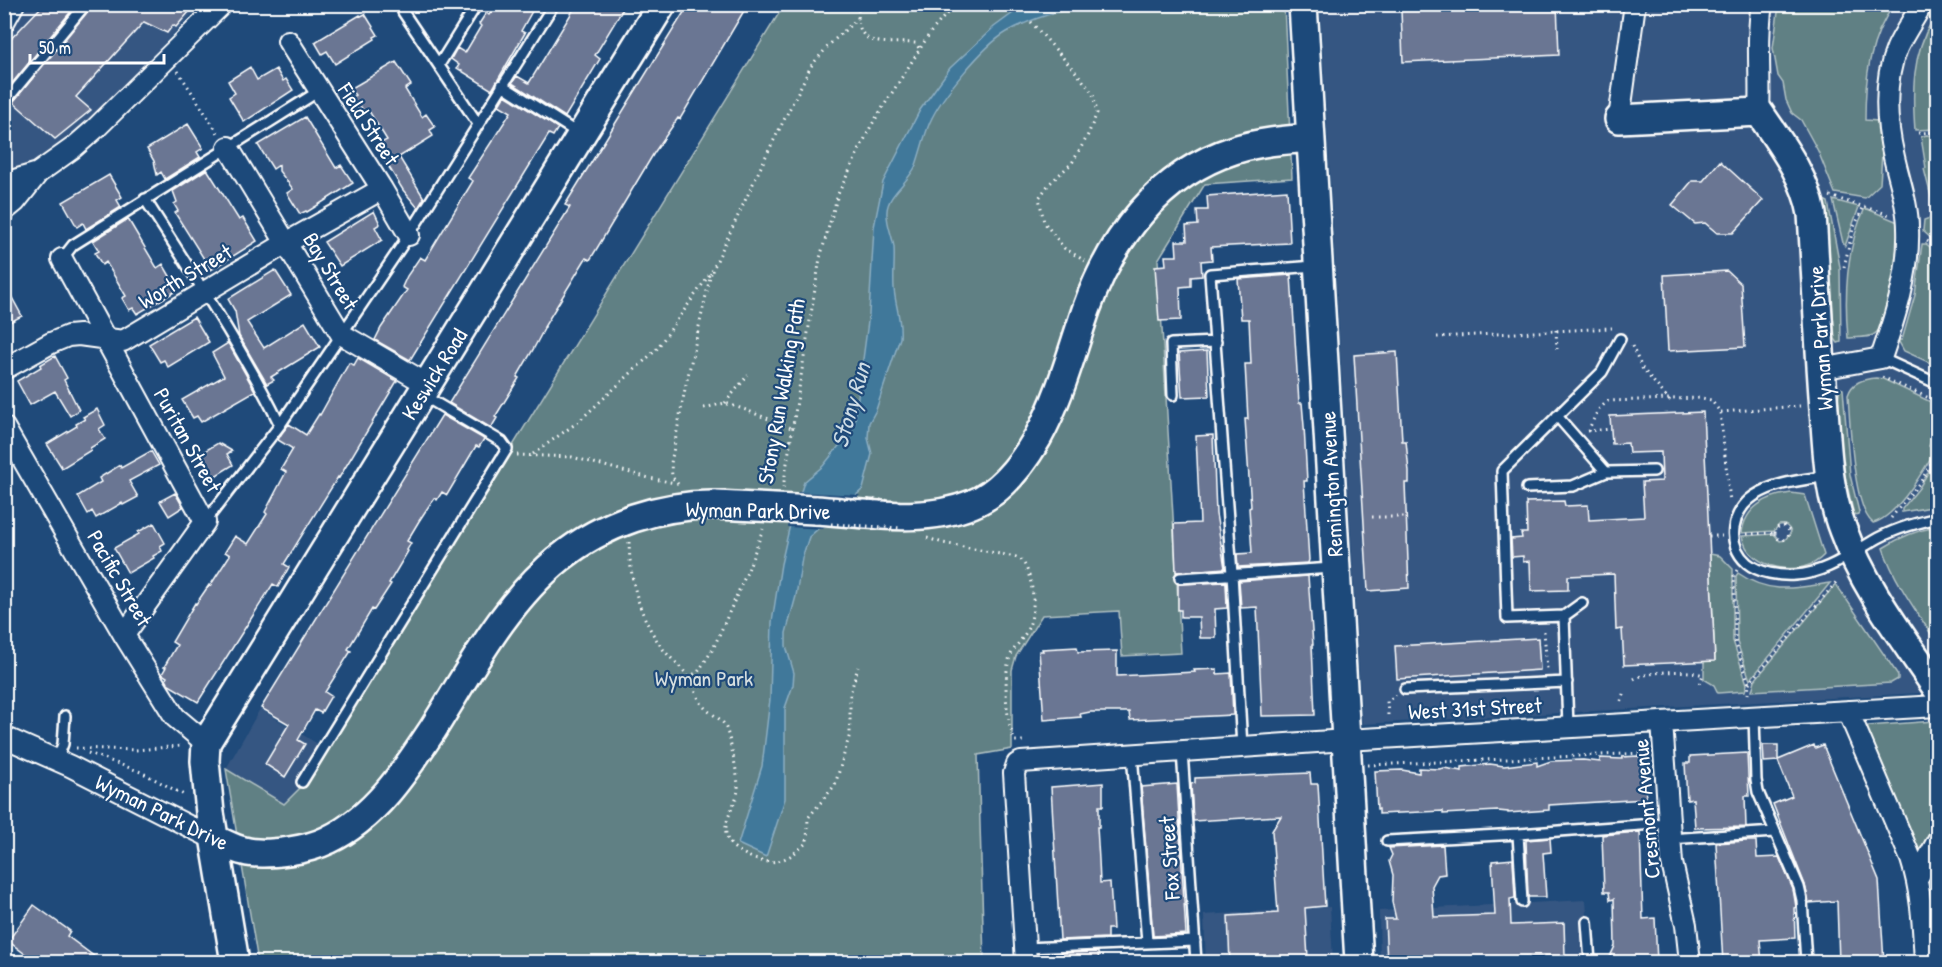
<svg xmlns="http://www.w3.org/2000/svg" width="1942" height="967" font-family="'Patrick Hand',sans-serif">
	<rect width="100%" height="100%" fill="#1f4a7a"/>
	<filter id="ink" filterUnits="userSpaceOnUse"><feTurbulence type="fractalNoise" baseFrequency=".0167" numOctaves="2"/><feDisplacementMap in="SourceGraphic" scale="12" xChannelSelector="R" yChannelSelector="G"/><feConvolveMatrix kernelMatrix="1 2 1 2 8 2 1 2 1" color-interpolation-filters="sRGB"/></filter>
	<g filter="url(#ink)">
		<path fill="#365782" d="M30 5H201L76 134 39 161 5 193 4 33Z
			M1320 5H1937V692L1362 724Z
			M260 709 326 749 306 782 284 804 226 769Z
			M1586 900 1590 962H1380L1379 911Z
			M1330 907 1333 962H1206L1204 915Z"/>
		<path fill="#608084" stroke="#b0c0c2" stroke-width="1.5" d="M784 5H1284L1292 178 1205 184 1158 260 1181 653 1122 656 1119 611 1042 615 1016 656 1012 670V749L978 755 984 962H258L226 769 284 804 306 782Z
			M1779 5H1894C1869 38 1865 79 1865 120L1878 121 1882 153 1880 184 1865 198 1835 193 1818 151 1801 120 1792 113 1786 100 1783 83 1778 76 1773 48Z
			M1928 10 1937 15V129L1915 130C1912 91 1912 55 1932 21L1927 16Z
			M1926 135 1937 136V228L1931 238 1923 231 1924 220 1936 216 1924 169 1926 168 1921 137Z
			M1824 200 1828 202 1840 267 1841 342 1838 343 1835 339Z
			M1833 200 1859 207 1845 246 1843 243Z
			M1865 208 1898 222C1898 243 1893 324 1873 335 1867 338 1856 337 1850 338H1848C1844 294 1846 248 1865 208Z
			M1922 244H1926L1937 252V366L1904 351 1898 340H1902L1915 295Z
			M1876 378 1883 379 1937 405V426L1929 446 1935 451C1923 471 1897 517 1873 523 1853 509 1850 421 1848 395 1852 382 1863 379 1876 378Z
			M1840 388 1843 389 1850 475 1859 512 1858 514 1854 515 1843 468 1838 399Z
			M1937 457V506L1902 512V509L1919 488Z
			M1791 493 1805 495 1824 555C1803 579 1748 570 1742 536L1774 534 1780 541 1785 540 1791 532C1788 526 1786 524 1779 525L1774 531 1742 533C1745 507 1767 496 1791 493Z
			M1937 527H1938L1937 643C1917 612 1895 583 1883 548 1900 537 1917 530 1937 527Z
			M1710 554 1720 556 1733 569V641L1747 684 1745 691 1718 693 1714 685 1704 679V661L1715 660Z
			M1738 573C1769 595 1796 588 1830 583L1750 680 1737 642 1736 576Z
			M1835 585 1838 587 1898 675V679L1891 683 1752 691 1755 680Z
			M1934 721 1937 722V815L1919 854 1865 728 1868 726Z
			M1937 857V962H1931L1927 891 1928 880Z"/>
		<path fill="#40789a" stroke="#8caec2" stroke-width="1.5" d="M1024 5H1094C1065 9 1032 18 1007 32 983 46 941 97 930 122 924 136 921 151 916 165 909 182 888 194 887 211 886 224 892 234 894 247 895 260 893 274 894 288 895 305 902 320 900 338L876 410 869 423 868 438 872 454 863 489 809 537 802 558 796 596 786 633V646L794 673 793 685 785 708V799L766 857 738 844 762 766 770 699 772 622 781 564 789 529 804 482 823 466 854 427 869 314 874 227 883 182 920 110 950 68 994 27Z"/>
		<path fill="#1f4a7a" d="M798 492 860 495 823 529 787 527Z"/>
		<path fill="#6b7693" stroke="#fff" stroke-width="1.5" d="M44 4H77L5 92 4 46Z
			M93 4H196L176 27 173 25 167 33 144 22 76 97 91 110 55 139 13 102Z
			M495 4H536L521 31 525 33 492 90 457 68 459 65 451 59 457 48 465 53 481 26 479 24 486 13 489 15Z
			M577 4H626L595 55 600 59 565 117 512 83 517 76 529 83Z
			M689 4H748L680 119 678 118 654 153 590 260 586 258 544 327H545L534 348 517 377 519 378 495 417 497 418 491 428 449 403 570 207 565 205Z
			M1523 4H1557L1559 55 1403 62 1401 10Z
			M365 14 378 35 374 37 375 39 335 64 327 51 322 54 315 42 360 15 361 16Z
			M396 62 411 85 405 89 422 117 426 114 435 127 430 130 433 136 399 157 424 198 418 208 403 190 379 151 382 149 379 144 387 140 369 111 365 114 361 107 358 110 351 98 355 95 350 89Z
			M250 67 257 80 276 69 283 81 286 79 293 90 244 122 229 97 235 93 228 81Z
			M505 95 558 128 553 136 549 134 410 360 375 340 381 328 407 290 402 287 407 276 420 257 425 260 473 181 468 178 511 112 499 105Z
			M305 117 336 168 341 165 353 183 307 212 306 211 300 214 287 193 293 189 279 171V165L273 169 258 145Z
			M188 124 203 148 197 152 200 157 165 179 161 172 157 175 154 161 147 149Z
			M1720 161 1763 200 1733 233H1717L1705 223 1695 224 1672 205 1692 181H1703Z
			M207 169 239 220 243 218 257 241 211 270 175 213 178 211 174 204 177 202 173 191Z
			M109 175 122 197 117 200 121 207 86 229 83 223 77 227 63 202Z
			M1287 190 1290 243 1211 247 1212 260 1201 261 1202 276 1191 277V286L1180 287 1181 320 1159 321 1155 266 1166 265 1165 256H1177L1176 241H1187L1186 226 1198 225 1197 210H1208L1207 196Z
			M374 211 380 224 375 227 382 240 340 266 324 242Z
			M128 219 157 268 163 264 174 283 173 284 176 291 137 314 133 308 129 310 122 298 126 296 106 262 102 265 95 253 99 251 93 241Z
			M275 270 291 295 247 322 264 348 305 322 320 347 271 377 274 380 267 384 239 336 235 311 228 299Z
			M1727 271 1741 284 1745 347 1668 351 1664 275Z
			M1291 275 1299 403H1302L1304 426 1307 481H1304L1309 560 1308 563 1238 567 1237 554 1252 553 1249 508 1251 507 1245 419H1248L1245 364H1251L1249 319H1241L1238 279Z
			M4 283 22 316 4 325Z
			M194 317 209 342 168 367 164 360 160 362 149 344Z
			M228 343 255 391 201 422 197 416 193 418 182 400 224 376 212 353Z
			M1207 351 1209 396 1182 397 1179 353Z
			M1397 352 1402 441H1406L1409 472V483H1405L1409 588 1368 591 1354 355Z
			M55 356 67 378 64 380 79 410 70 416 55 391 30 405 17 381 41 367 40 365Z
			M358 358 397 381 339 478 338 477 284 564 289 567 278 587 273 584 198 702 169 685 166 679 167 677 162 674 166 667H164L177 645 172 642 195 603 196 604 209 585 210 586 230 555 225 552 235 536 248 544 267 514 265 512 286 472 281 469 293 449 278 440 282 433 289 424 306 435 319 414 320 415 349 363 354 365Z
			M97 409 105 425 99 429 105 439 90 448 91 450 62 468 47 444 77 426 76 424 85 419 83 417Z
			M1703 412 1715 661 1624 665 1622 629 1616 630 1614 574 1568 576V590L1531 591 1530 561 1523 562V556L1512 557 1511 539 1522 538 1521 533H1527L1526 502 1564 501 1565 506 1588 505 1589 520 1644 517 1642 482 1662 481 1661 452 1629 453 1628 443 1612 444 1610 416Z
			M442 415 484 439 479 447 476 446 447 495 442 492 437 500 434 498 419 521 407 541 411 543 407 550 408 551 389 583 391 584 374 610 372 609 348 649 351 651 325 692 331 696 321 713 315 710 298 740 305 744 285 777 265 764 289 724 261 708Z
			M1213 435 1216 514 1225 568 1176 572 1174 524 1200 523 1196 436Z
			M218 443 232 451 227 454 233 465 212 478 198 455Z
			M151 451 159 465 129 481 138 497 123 505 122 503 96 518 92 511 88 514 78 496 101 482 99 478 120 465 121 468Z
			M175 493 183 507 169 516 160 501Z
			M154 523 165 543 160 546 162 551 153 556 154 558 128 573 114 548 139 534 138 532Z
			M1308 576 1313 645H1312L1315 715 1262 716 1257 607 1241 608 1239 581Z
			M1226 582 1227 608 1215 609 1216 638H1200L1199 617H1181V610H1178V584Z
			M1538 638 1540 670 1397 679 1395 646Z
			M1077 647 1078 652 1117 651V676L1195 672 1194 670 1217 669V674L1231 673 1233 715 1130 720 1129 712H1090L1080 714 1081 717 1044 720 1039 651H1043L1042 649Z
			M1763 745H1778V760L1814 745 1815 748 1823 745 1879 880 1884 963H1839L1837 901 1809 903 1805 885 1773 804 1792 796 1778 761 1764 762Z
			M1747 753 1749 796H1745L1746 827 1695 828 1693 799 1687 800 1685 763H1690V756Z
			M1638 756 1644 760 1646 799 1549 805V810L1508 813V812L1498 811 1443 814V811L1379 814V809H1377L1375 771 1402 770 1419 773V768L1439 769 1444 768 1462 771V767L1490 764 1504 766 1537 762V766L1551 761 1583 760 1600 762V758L1622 759V757Z
			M1310 773 1311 784H1318L1325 906 1305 908 1308 959 1230 963 1228 916 1278 913 1272 831 1281 816 1193 821 1191 784 1195 783V778Z
			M1103 783V806H1099V827H1097L1099 860 1100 883 1110 882 1113 929H1107V938L1060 940 1051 787Z
			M1177 784 1186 934 1153 936 1141 787Z
			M1640 832 1643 919 1655 918 1657 963H1607L1615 946 1614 899 1610 900 1609 892H1604L1602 835Z
			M1550 838 1551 852 1543 853 1546 897H1528L1526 840Z
			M1746 841H1756L1757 858 1779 857 1793 889 1796 907 1794 908 1795 938 1760 940 1762 963H1723L1716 843Z
			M1443 845 1445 874 1438 875 1432 886 1434 917 1495 915 1492 861 1513 859 1515 898 1510 899 1511 925 1564 923 1565 956 1504 957V963H1387L1385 919H1396L1392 902 1393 875 1389 861 1392 855 1389 848Z
			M34 905 70 931 67 936 103 963H37L8 941Z
			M1098 952 1099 963H1062V953Z"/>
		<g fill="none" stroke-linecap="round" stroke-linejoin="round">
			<defs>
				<path id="lane" d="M403 12 476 121
					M439 65 477 4
					M502 85 579 134
					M4 103 86 4
					M145 199C192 273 242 347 280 425
					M62 259 73 245 319 91
					M1881 358 1938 384
					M1173 395 1171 344 1216 342
					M1557 416 1606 472 1654 471
					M1828 476C1804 480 1775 482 1754 496 1732 511 1725 544 1747 563 1759 573 1779 576 1795 575 1824 574 1849 555 1873 541 1893 529 1915 523 1938 518
					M1527 488 1573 486 1606 472
					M205 522 280 425 409 235 554 4
					M1180 578 1333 568
					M1564 616 1582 603
					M1405 689 1567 682
					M1754 716 1756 780 1758 792 1799 887 1802 900 1806 962
					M1568 727 1564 616 1507 618 1502 471 1602 372 1620 339
					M1242 747 1232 574 1210 274 1315 266
					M1182 751 1196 962
					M1132 754 1147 942
					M57 760 63 744 65 716
					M302 782 507 449 502 442 424 396
					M1518 834 1522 902
					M1669 839 1775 832
					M1387 841 1518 834 1668 823
					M1587 922 1590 962
					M1025 948 1195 941"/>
				<path id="street" d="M4 22 14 4
					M288 41 382 189 409 235
					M1759 112C1761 76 1756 40 1762 4
					M1619 119 1635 4
					M228 147 341 334 427 384
					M4 183 38 173 73 148 96 128 222 4
					M4 211 15 202 38 173
					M62 259 205 522 124 635
					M4 369 51 343 68 336 79 335 123 341 286 243 382 189
					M1821 369 1881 358C1895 317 1910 272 1908 228 1908 204 1899 180 1894 157 1886 123 1883 81 1897 48 1904 33 1914 19 1922 4
					M4 427 124 635 175 717 206 743
					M1848 711 1911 859C1922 893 1923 927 1925 962
					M1662 722 1672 863 1686 925 1690 962
					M4 737 70 766 214 839
					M1917 879 1938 840
					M1026 962 1014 773 1017 764 1021 762 1346 740 1938 706"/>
				<path id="secondary" d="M1303 4 1359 962
					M1619 119 1759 112C1780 143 1805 175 1812 214 1816 279 1819 344 1824 409 1827 450 1828 491 1843 530 1864 588 1904 639 1938 690
					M815 510C865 513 924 524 972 504 1000 493 1023 463 1038 437 1060 397 1071 354 1086 310 1111 239 1159 174 1234 150 1259 142 1284 140 1310 138
					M214 839C224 843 234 849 244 851 258 855 275 853 289 851 303 849 316 846 328 840 375 818 406 770 433 729 470 670 505 602 560 558 603 523 661 504 716 505
					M235 962 210 813 205 761 206 743 662 4"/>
			</defs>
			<use href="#lane" stroke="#fff" stroke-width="14"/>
			<use href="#street" stroke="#fff" stroke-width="24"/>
			<use href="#secondary" stroke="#fff" stroke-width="32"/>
			<path stroke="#fff" stroke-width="3" stroke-dasharray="1.5 4.5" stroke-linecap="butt" d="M859 4C853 51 882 41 916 43L920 50
				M1031 22 1081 78 1093 94 1097 113 1087 137 1072 163 1049 184 1039 198 1044 222 1064 248 1085 261
				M178 71 218 133
				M1918 133 1938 132
				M1830 196 1890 215
				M1927 241 1938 248
				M1933 245 1938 236
				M1844 267 1853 229 1864 206
				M1556 330 1557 349
				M1437 337 1612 328
				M1632 346 1642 368 1670 401
				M1882 377 1938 402
				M725 403 748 375
				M704 408 725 403 746 410 794 429
				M1721 412 1800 406
				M1587 431 1611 429
				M1588 431 1598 410 1608 401 1702 398 1711 400 1720 412 1730 501
				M533 454 578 422 656 350 712 271 766 156 811 66 830 44 858 18
				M517 455 572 457 649 478 675 483
				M678 484 672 477 671 463 685 389 711 273
				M783 488 820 258 838 194 871 126 930 33 955 4
				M1372 517H1406
				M1891 518 1921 481 1938 451
				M1775 533a7 7 0 1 1 14 0a7 7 0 1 1-14 0Z
				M1747 534 1775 533
				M1709 536H1722
				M927 538 943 543 1016 557C1025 561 1027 569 1030 579 1035 598 1035 620 1023 637 1017 646 1010 652 1008 664 1004 686 1006 721 1015 741H1024
				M629 542C630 581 639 617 663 649 670 658 680 666 688 676 694 684 696 696 702 704 707 713 721 717 725 726 729 732 739 781 738 788 738 805 716 826 731 845 736 850 744 854 750 857 774 868 790 859 807 842L808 818 835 785 850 734V694L858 667
				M1737 570 1734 576 1735 641 1749 684 1748 694
				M1544 631 1547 669
				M688 677 698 672 713 649 748 570 763 529
				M1634 679C1648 671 1689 669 1703 675L1699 684
				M1749 684 1838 580
				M1621 701 1624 691
				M1388 715 1387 701 1396 695
				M76 748 136 750 180 746
				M88 753 141 772 186 796
				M1368 765 1646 753"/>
			<use href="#lane" stroke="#1f4a7a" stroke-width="9"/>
			<use href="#street" stroke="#1f4a7a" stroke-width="20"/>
			<use href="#secondary" stroke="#1f4a7a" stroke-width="27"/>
			<defs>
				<path id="secondary-bridge" d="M716 505 815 510"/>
			</defs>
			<use href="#secondary-bridge" stroke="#fff" stroke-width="32" stroke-linecap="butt"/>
			<path stroke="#fff" stroke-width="3" stroke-dasharray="1.5 4.5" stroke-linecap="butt" d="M832 498 902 501
				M831 524 901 528"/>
			<use href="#secondary-bridge" stroke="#1f4a7a" stroke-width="27"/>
		</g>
	</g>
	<g text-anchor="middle" stroke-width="4.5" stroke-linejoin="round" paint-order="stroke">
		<g font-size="22" fill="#fff" stroke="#1f4a7a">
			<text transform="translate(369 124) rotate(57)" y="8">Field Street</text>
			<text transform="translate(331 271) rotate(59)" y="8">Bay Street</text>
			<text transform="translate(185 276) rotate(-31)" y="8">Worth Street</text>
			<text transform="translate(1820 338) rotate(-94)" y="8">Wyman Park Drive</text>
			<text transform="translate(434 374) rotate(-58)" y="8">Keswick Road</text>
			<text transform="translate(781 391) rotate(-80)" y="8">Stony Run Walking Path</text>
			<text transform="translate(188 440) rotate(61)" y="8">Puritan Street</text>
			<text transform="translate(1331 484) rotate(-93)" y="8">Remington Avenue</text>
			<text transform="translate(758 510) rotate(1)" y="8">Wyman Park Drive</text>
			<text transform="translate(120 578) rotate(60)" y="8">Pacific Street</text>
			<text transform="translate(1475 708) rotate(-3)" y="8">West 31st Street</text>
			<text transform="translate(1646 809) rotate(-95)" y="8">Cresmont Avenue</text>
			<text transform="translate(162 812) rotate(26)" y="8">Wyman Park Drive</text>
			<text transform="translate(1169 858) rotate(-94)" y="8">Fox Street</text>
		</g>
		<g font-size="22" fill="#d7dfe0" stroke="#1f4a7a">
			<text x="704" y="686">Wyman Park</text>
		</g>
		<g font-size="24" font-style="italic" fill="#cfdde6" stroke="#1f4a7a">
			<text transform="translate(851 405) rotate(-74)" y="8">Stony Run</text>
		</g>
	</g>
	<rect width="1942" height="967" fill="none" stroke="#1f4a7a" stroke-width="24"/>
	<rect x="12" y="12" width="1918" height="943" fill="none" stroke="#fff" stroke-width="2" filter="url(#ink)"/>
	<path d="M30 54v9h134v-9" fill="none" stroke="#ffffff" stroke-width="3"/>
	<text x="39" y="54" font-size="18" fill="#ffffff" stroke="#1f4a7a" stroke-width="4.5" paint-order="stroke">50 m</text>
</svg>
